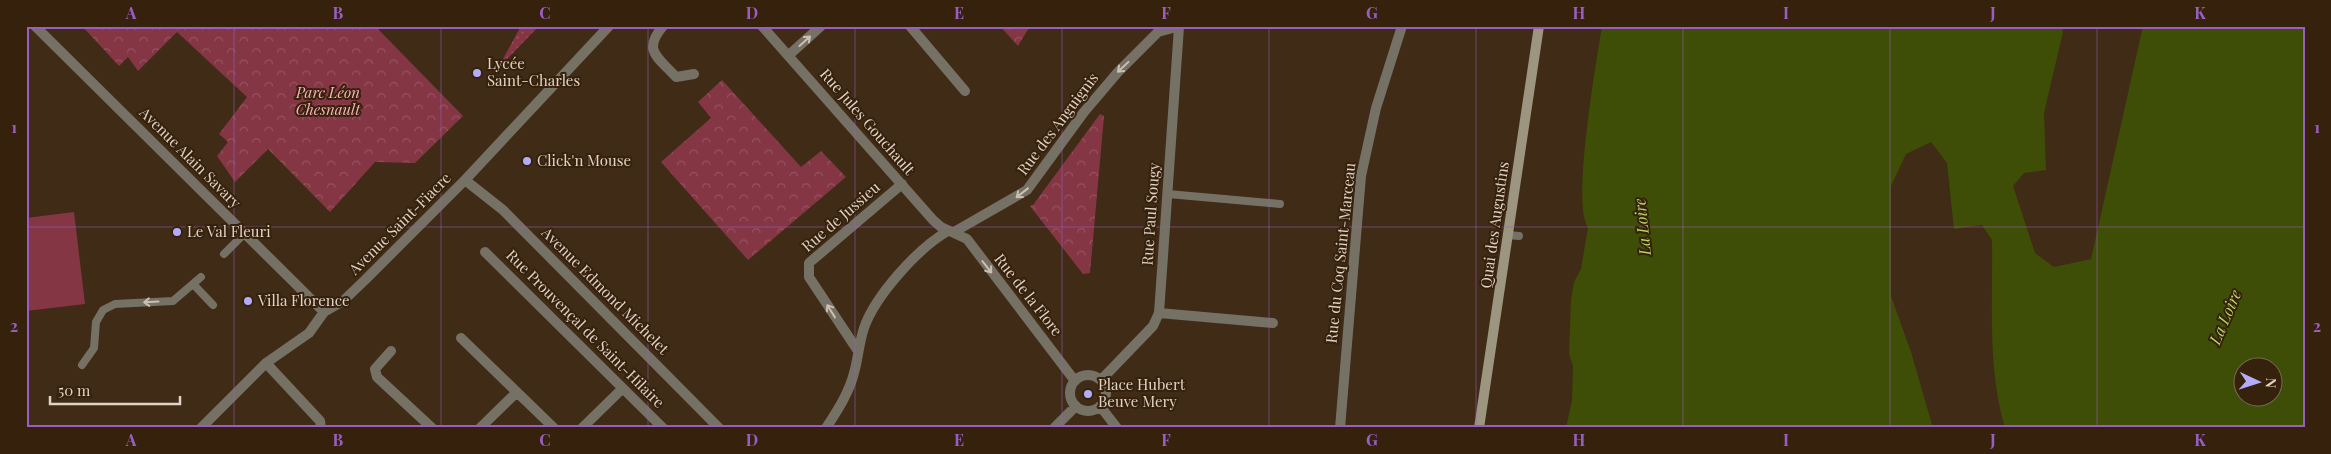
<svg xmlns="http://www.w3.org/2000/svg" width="2331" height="454" font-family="'Playfair Display',serif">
	<defs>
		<pattern id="grass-dots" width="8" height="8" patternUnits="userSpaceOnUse" patternTransform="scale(1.25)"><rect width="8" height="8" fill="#853645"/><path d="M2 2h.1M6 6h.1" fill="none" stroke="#96525e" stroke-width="1.8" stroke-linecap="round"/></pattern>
		<pattern id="park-crowns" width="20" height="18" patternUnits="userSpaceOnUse" patternTransform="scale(1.25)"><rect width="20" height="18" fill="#853645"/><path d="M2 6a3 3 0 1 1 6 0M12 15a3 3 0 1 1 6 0" fill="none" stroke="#96525e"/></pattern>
	</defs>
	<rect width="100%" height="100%" fill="#3f2b16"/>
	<path fill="url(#grass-dots)" d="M521 26H539L505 61 503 59Z"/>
	<path fill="url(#park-crowns)" d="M82 26H375L463 116 415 163 375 162 330 212 268 149 235 182 217 156 228 142 219 134 247 97 177 32 138 71 128 57 119 66Z
		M1000 26H1030L1018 46Z
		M722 80 801 167 821 151 846 177 748 260 661 162 711 118 698 102Z
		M1100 114 1104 116 1090 273 1083 274 1030 206 1033 205Z"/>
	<path fill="#853645" d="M74 212 85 304 26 311V218Z"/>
	<path fill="#3e4e06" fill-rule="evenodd" d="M1602 26H2062L2063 32 2044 113 2046 170 2024 173 2013 186 2035 253 2054 267 2091 259 2143 26H2305V428H2005C1987 368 1993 302 1992 240L1982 225 1954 229 1947 163 1931 142 1906 154 1891 186V296L1911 352 1933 428H1566L1572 400 1573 366 1569 354 1571 300 1574 282 1581 269 1588 227C1571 206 1597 58 1602 26ZM2244 366H2274V396H2244Z"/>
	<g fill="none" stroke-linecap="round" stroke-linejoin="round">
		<path stroke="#757164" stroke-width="8" d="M1168 194 1280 204
			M1508 235 1519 236
			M224 254 244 234
			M194 285 213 305
			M82 365 94 348 96 322 103 310 115 304 173 301 201 277"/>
		<path stroke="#757164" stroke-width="10" d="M35 26 324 312
			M663 26C642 51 658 57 676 77L694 74
			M762 26 933 220 941 227 967 239 1075 381
			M910 26 965 91
			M789 55 821 26
			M465 180 503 210 719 428
			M954 232 1027 190 1084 112 1118 72 1158 32 1180 26
			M485 252 663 428
			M1159 313 1273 323
			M461 338 554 428
			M391 351 375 369 377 377 432 428
			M858 351 809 277V263L902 184
			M266 363 320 421 321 428
			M1070 393a18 18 0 1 1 36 0a18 18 0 1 1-36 0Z
			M1101 380 1153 326 1159 313 1179 27
			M1100 406 1117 428
			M201 428 266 363 309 333 324 312 343 301 365 280 465 180 609 26
			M480 428 517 392
			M582 428 622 389
			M826 428C837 411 849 393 854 373 858 359 859 343 864 328 875 296 918 248 948 231
			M1054 428 1076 406
			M1340 428 1361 176 1376 108 1402 26"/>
		<path stroke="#9c9681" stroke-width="10" d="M1479 428 1539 26"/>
	</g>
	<defs><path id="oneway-shaft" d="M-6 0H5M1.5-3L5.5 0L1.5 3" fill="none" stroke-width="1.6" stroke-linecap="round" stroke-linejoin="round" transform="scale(1.25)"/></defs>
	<g stroke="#cbbfb2">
		<use href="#oneway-shaft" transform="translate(805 41) rotate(-42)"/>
		<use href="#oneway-shaft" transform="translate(1123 67) rotate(137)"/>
		<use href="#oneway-shaft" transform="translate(1022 193) rotate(142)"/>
		<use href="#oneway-shaft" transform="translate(987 267) rotate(52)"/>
		<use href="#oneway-shaft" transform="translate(151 302) rotate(177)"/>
		<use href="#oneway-shaft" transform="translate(831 311) rotate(-122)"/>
	</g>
	<path fill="none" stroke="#995ec1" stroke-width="1" stroke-opacity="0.55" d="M234 26V428M441 26V428M648 26V428M855 26V428M1062 26V428M1269 26V428M1476 26V428M1683 26V428M1890 26V428M2097 26V428M26 227H2305"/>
	<g fill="#b3adf9" stroke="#35210c" stroke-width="2">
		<circle cx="477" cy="73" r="5"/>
		<circle cx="527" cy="161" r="5"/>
		<circle cx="177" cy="232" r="5"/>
		<circle cx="248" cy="301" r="5"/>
		<circle cx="1088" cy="394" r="5"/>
	</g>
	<g text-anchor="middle" stroke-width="4" stroke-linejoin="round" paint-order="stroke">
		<g font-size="15" fill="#e0d2c6" stroke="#35210c" text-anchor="start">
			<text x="487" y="69">Lycée<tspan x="487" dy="17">Saint-Charles</tspan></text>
			<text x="537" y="166">Click'n Mouse</text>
			<text x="187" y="237">Le Val Fleuri</text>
			<text x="258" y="306">Villa Florence</text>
			<text x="1098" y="390">Place Hubert<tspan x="1098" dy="17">Beuve Mery</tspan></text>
		</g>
		<g font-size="15" font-style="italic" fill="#fcb2bb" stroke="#35210c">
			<text x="328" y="98">Parc Léon<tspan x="328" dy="17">Chesnault</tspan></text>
		</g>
		<g font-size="15" fill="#e0d2c6" stroke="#35210c">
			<text transform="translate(867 122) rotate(49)" y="5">Rue Jules Gouchault</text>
			<text transform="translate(1058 124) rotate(-53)" y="5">Rue des Anguignis</text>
			<text transform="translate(190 158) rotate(45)" y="5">Avenue Alain Savary</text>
			<text transform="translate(1151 214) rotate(-86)" y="5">Rue Paul Sougy</text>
			<text transform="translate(841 217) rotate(-41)" y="5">Rue de Jussieu</text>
			<text transform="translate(400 224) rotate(-45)" y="5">Avenue Saint-Fiacre</text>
			<text transform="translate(1495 225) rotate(-82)" y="5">Quai des Augustins</text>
			<text transform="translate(1341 253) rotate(-84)" y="5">Rue du Coq Saint-Marceau</text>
			<text transform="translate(605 291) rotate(45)" y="5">Avenue Edmond Michelet</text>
			<text transform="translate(1028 295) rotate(52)" y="5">Rue de la Flore</text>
			<text transform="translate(585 329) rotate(45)" y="5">Rue Prouvençal de Saint-Hilaire</text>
		</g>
		<g font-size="16" font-style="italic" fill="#b6d563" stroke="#35210c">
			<text transform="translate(1642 227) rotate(-96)" y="6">La Loire</text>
			<text transform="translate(2225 317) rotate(-67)" y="6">La Loire</text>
		</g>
	</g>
	<rect width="2331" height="454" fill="none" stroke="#35210c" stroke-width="55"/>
	<g transform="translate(2258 382) rotate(94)"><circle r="24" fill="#35210c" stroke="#796856"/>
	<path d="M0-4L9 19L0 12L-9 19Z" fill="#b3adf9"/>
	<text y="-8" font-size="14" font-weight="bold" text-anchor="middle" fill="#e0d2c6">N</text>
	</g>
	<path d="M50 396v8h130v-8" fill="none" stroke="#e0d2c6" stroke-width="2.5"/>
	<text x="58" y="396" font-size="15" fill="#e0d2c6" stroke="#35210c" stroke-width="4" paint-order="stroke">50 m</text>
	<rect x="28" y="28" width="2276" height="398" fill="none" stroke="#995ec1" stroke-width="2"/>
	<g font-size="16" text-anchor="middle" font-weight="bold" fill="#995ec1">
		<text x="131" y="19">A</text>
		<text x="338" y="19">B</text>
		<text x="545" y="19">C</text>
		<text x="752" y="19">D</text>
		<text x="959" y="19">E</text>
		<text x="1166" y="19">F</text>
		<text x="1372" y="19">G</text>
		<text x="1579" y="19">H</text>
		<text x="1786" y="19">I</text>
		<text x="1993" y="19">J</text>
		<text x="2200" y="19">K</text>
		<text x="14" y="133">1</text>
		<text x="2317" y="133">1</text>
		<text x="14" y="332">2</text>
		<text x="2317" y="332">2</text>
		<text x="131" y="446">A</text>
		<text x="338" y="446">B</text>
		<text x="545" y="446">C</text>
		<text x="752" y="446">D</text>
		<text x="959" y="446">E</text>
		<text x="1166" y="446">F</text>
		<text x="1372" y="446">G</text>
		<text x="1579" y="446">H</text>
		<text x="1786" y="446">I</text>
		<text x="1993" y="446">J</text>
		<text x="2200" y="446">K</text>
	</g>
</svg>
